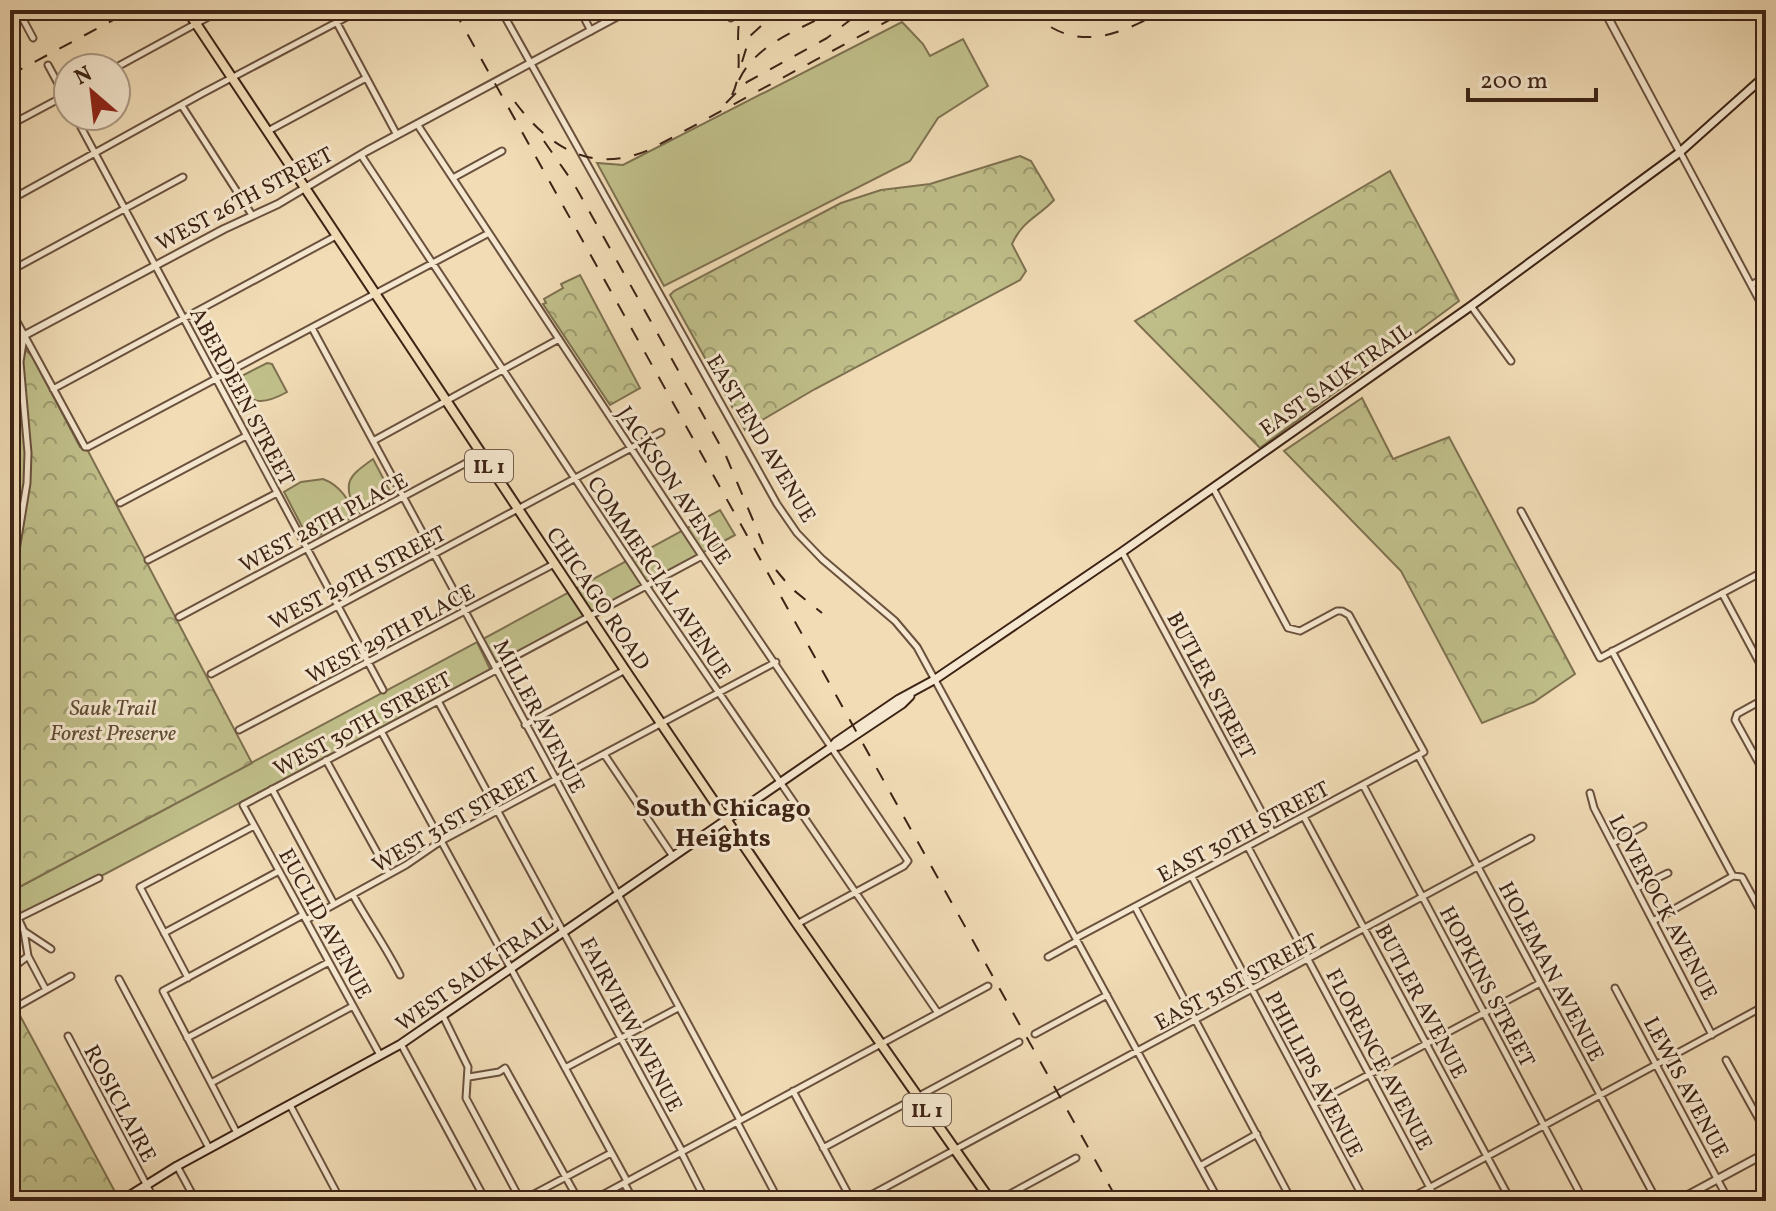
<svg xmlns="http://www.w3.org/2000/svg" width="1776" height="1211" font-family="Vollkorn,serif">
	<defs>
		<pattern id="forest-crowns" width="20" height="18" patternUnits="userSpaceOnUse" patternTransform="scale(2)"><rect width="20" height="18" fill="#c0bf8a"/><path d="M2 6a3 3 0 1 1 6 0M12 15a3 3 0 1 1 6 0" fill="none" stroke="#9d9b70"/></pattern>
	</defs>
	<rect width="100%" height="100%" fill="#f1dcb6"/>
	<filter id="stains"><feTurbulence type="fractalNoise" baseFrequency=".0025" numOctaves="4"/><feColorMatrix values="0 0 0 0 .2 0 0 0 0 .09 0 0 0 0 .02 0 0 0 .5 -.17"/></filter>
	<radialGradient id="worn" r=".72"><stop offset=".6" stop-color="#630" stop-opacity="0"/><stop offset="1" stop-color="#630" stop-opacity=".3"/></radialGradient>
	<path fill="#c0bf8a" stroke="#7e7150" stroke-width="2" d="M902 22 923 44 930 56 963 39 988 86 938 118 910 161 664 286 597 163 623 165Z
		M267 363 272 364 287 392C262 406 249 405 234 380Z
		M373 459 391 493 388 497 356 515C344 482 345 479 373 459Z
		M323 479C339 485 351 500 353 517L316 537 307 536 284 492 301 482Z
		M720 510 735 535 496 664 483 639Z
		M477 642 490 669 487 672 105 874 10 920V892Z"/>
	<path fill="url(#forest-crowns)" stroke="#7e7150" stroke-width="2" d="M1020 156 1031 161 1054 200C1038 217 1023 220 1012 244L1026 271 1020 280 815 389 745 430 670 295 674 291 841 203 881 190 930 184Z
		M1390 171 1459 301 1260 448 1135 321Z
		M580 275 640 388 610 405 543 304 546 303 544 299 563 288 561 284Z
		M17 342 32 356 80 447 88 451 252 763 10 892V346Z
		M1362 398 1393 459 1449 437 1575 674 1534 702 1482 723 1401 571 1284 451Z
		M10 996 17 1010 120 1201H10Z"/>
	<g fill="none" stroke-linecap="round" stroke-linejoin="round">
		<defs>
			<path id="minor" d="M18 10 33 38
				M330 10 397 135
				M501 10 777 504 797 533 822 559 895 621 917 647 1219 1201
				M580 10 591 31
				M726 10 731 18
				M10 11 12 10
				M48 65 68 102
				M115 68 221 10
				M182 106 252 215
				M75 116 383 690
				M417 124 702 556 908 861 904 866 797 924
				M10 125 68 94
				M268 131 366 78
				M1680 152 1766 313
				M361 155 646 586 938 1013
				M453 178 502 151
				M10 200 203 93 360 10
				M10 271 183 177
				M1751 285 1766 277
				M1471 306 1511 361
				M10 309 85 447H88L489 233
				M312 328 740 1120
				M53 389 336 236
				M373 441 559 339
				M120 503 246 436
				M1521 511 1600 658 1766 570
				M1122 552 1273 833
				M148 560 277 493
				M1722 593 1766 675
				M179 617 481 455
				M1612 651 1733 876 1742 877 1766 921
				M495 667 702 556
				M211 674 661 432
				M1766 698 1737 714 1735 720 1766 776
				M438 701 682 1151
				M10 703 13 569 27 483 28 453 20 362 24 336
				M525 725 625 670
				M239 730 554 564
				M381 731 627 1181
				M604 754 672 855
				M1418 755 1657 1201
				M326 760 389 874
				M1363 785 1584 1201
				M272 789 334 904
				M1590 793 1594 808 1712 1035
				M1304 817 1511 1201
				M1613 843 1643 826
				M1248 847 1437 1201
				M1192 877 1365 1201
				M1637 888 1668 873
				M353 895C368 922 386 947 400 975
				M1135 907 1292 1201
				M306 920 406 865 441 841 776 662
				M1653 921 1733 876
				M10 922 99 878
				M24 931 51 949
				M164 933 279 871
				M1076 938 1424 752 1349 615 1342 611H1337L1300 631 1288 628 1213 488
				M28 956 46 990
				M1048 957 1077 941
				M10 970 28 956 24 931 18 918
				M188 978 140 887 254 826
				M119 979 209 1148
				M1615 988 1729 1201
				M16 1007 71 976
				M443 1016 468 1067 466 1098 521 1201 611 1153
				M1035 1034 1107 995
				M68 1036 155 1201
				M187 1038 329 962
				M401 1044 486 1201
				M380 1055 243 805 496 670
				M1726 1060 1766 1132
				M565 1068 678 1008
				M469 1077 499 1072 505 1068 579 1201
				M211 1083 353 1006
				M793 1091 852 1201
				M1314 1104 1540 983
				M290 1105 341 1201
				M737 1122 779 1201
				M237 1133 163 991 303 915
				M823 1148 1019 1042
				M681 1152 706 1201
				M177 1166 196 1201
				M1200 1166 1257 1134
				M624 1183 634 1201
				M591 1201 988 986
				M860 1201 1531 838
				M997 1201 1076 1158
				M1405 1201 1766 1005"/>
			<path id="tertiary" d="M1604 10 1680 152
				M10 343 224 229 278 204 367 151 629 10
				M1677 1201 1766 1153"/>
			<path id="secondary" d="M832 747 839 746 902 704 910 696
				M121 1201 177 1166 401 1044 832 747 836 742 899 699 934 680 1122 552 1471 306 1680 152 1766 75"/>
			<path id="primary" d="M187 10 625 670 797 924 991 1201"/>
		</defs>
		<use href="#minor" stroke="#6a513d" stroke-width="9"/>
		<use href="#tertiary" stroke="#6a513d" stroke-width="10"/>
		<use href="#secondary" stroke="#3d2315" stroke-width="11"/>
		<use href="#primary" stroke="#3d2315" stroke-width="12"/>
		<use href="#minor" stroke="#f6e8d0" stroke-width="5"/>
		<use href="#tertiary" stroke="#f6e8d0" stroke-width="6"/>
		<use href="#secondary" stroke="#f6e8d0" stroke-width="7"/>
		<use href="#primary" stroke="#f1dcb6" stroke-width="8"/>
		<path stroke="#3d2315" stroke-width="2" stroke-dasharray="14 14" stroke-linecap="butt" d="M454 10 1118 1201
			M1029 10C1074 55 1117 36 1165 10
			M742 62 750 36 761 26
			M10 75 132 10
			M739 80C756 43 803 28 837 10
			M732 95C746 67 732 39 742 10
			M515 102C550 149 594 175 651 149L908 10
			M726 103 747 82 827 38 863 10
			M544 141 574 184 726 456 763 544
			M776 570 791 588 822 613"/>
	</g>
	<g text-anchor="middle" stroke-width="6" stroke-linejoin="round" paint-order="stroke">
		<g fill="#f6e8d0" stroke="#745e4d" stroke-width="2">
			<rect x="465" y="450" width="48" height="32" rx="6"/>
			<rect x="903" y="1094" width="48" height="32" rx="6"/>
		</g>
		<g font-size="20" font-weight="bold" fill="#3d2315">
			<text x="489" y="473">IL 1</text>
			<text x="927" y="1117">IL 1</text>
		</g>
		<g font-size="22" fill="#3d2315" stroke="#f6e8d0">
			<text transform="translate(244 198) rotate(-28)" y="8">WEST 26TH STREET</text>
			<text transform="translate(1335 379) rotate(-35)" y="8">EAST SAUK TRAIL</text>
			<text transform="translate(243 396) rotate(62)" y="8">ABERDEEN STREET</text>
			<text transform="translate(762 438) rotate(59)" y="8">EAST END AVENUE</text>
			<text transform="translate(675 485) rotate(56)" y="8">JACKSON AVENUE</text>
			<text transform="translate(323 522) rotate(-28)" y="8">WEST 28TH PLACE</text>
			<text transform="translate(357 577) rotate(-28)" y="8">WEST 29TH STREET</text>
			<text transform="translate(660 577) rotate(56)" y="8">COMMERCIAL AVENUE</text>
			<text transform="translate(599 598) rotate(56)" y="8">CHICAGO ROAD</text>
			<text transform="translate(390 633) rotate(-28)" y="8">WEST 29TH PLACE</text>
			<text transform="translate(1212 685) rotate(62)" y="8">BUTLER STREET</text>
			<text transform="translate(540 716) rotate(62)" y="8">MILLER AVENUE</text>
			<text transform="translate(362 723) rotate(-28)" y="8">WEST 30TH STREET</text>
			<text transform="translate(455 819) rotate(-30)" y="8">WEST 31ST STREET</text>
			<text transform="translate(1243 831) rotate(-28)" y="8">EAST 30TH STREET</text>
			<text transform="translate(1664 907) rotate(62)" y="8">LOVEROCK AVENUE</text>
			<text transform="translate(326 923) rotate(61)" y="8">EUCLID AVENUE</text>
			<text transform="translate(1552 971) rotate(62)" y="8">HOLEMAN AVENUE</text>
			<text transform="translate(474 972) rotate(-35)" y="8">WEST SAUK TRAIL</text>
			<text transform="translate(1236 981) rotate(-28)" y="8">EAST 31ST STREET</text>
			<text transform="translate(1488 986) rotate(62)" y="8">HOPKINS STREET</text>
			<text transform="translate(1422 1001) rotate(62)" y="8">BUTLER AVENUE</text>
			<text transform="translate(632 1024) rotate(62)" y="8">FAIRVIEW AVENUE</text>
			<text transform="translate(1380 1059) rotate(62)" y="8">FLORENCE AVENUE</text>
			<text transform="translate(1315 1074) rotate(62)" y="8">PHILLIPS AVENUE</text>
			<text transform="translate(1687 1087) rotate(62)" y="8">LEWIS AVENUE</text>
			<text transform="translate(121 1103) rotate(62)" y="8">ROSICLAIRE</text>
		</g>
		<g font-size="22" font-style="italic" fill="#5e4a32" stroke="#f6e8d0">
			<text x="113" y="715">Sauk Trail<tspan x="113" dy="25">Forest Preserve</tspan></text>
		</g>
		<g font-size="26" font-weight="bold" fill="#3d2315" stroke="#f6e8d0">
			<text x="723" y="816">South Chicago<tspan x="723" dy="30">Heights</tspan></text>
		</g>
	</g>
	<rect width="1776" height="1211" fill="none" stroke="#f1dcb6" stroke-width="40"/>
	<rect x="12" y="12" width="1752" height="1187" fill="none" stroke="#3d2315" stroke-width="4"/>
	<rect x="20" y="20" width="1736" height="1171" fill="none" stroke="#3d2315" stroke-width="2"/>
	<g transform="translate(92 92) rotate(332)"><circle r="38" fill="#f6e8d0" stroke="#ac9985" stroke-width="2"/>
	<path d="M0-6L14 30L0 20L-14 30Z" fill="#8f2418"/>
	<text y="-12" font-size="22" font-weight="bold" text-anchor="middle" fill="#3d2315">N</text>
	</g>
	<path d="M1468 88v12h128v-12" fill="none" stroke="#3d2315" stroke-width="4"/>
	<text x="1480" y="88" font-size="24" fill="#3d2315" stroke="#f6e8d0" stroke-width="6" paint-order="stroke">200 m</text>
	<rect width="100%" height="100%" filter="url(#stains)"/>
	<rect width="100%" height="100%" fill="url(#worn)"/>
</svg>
